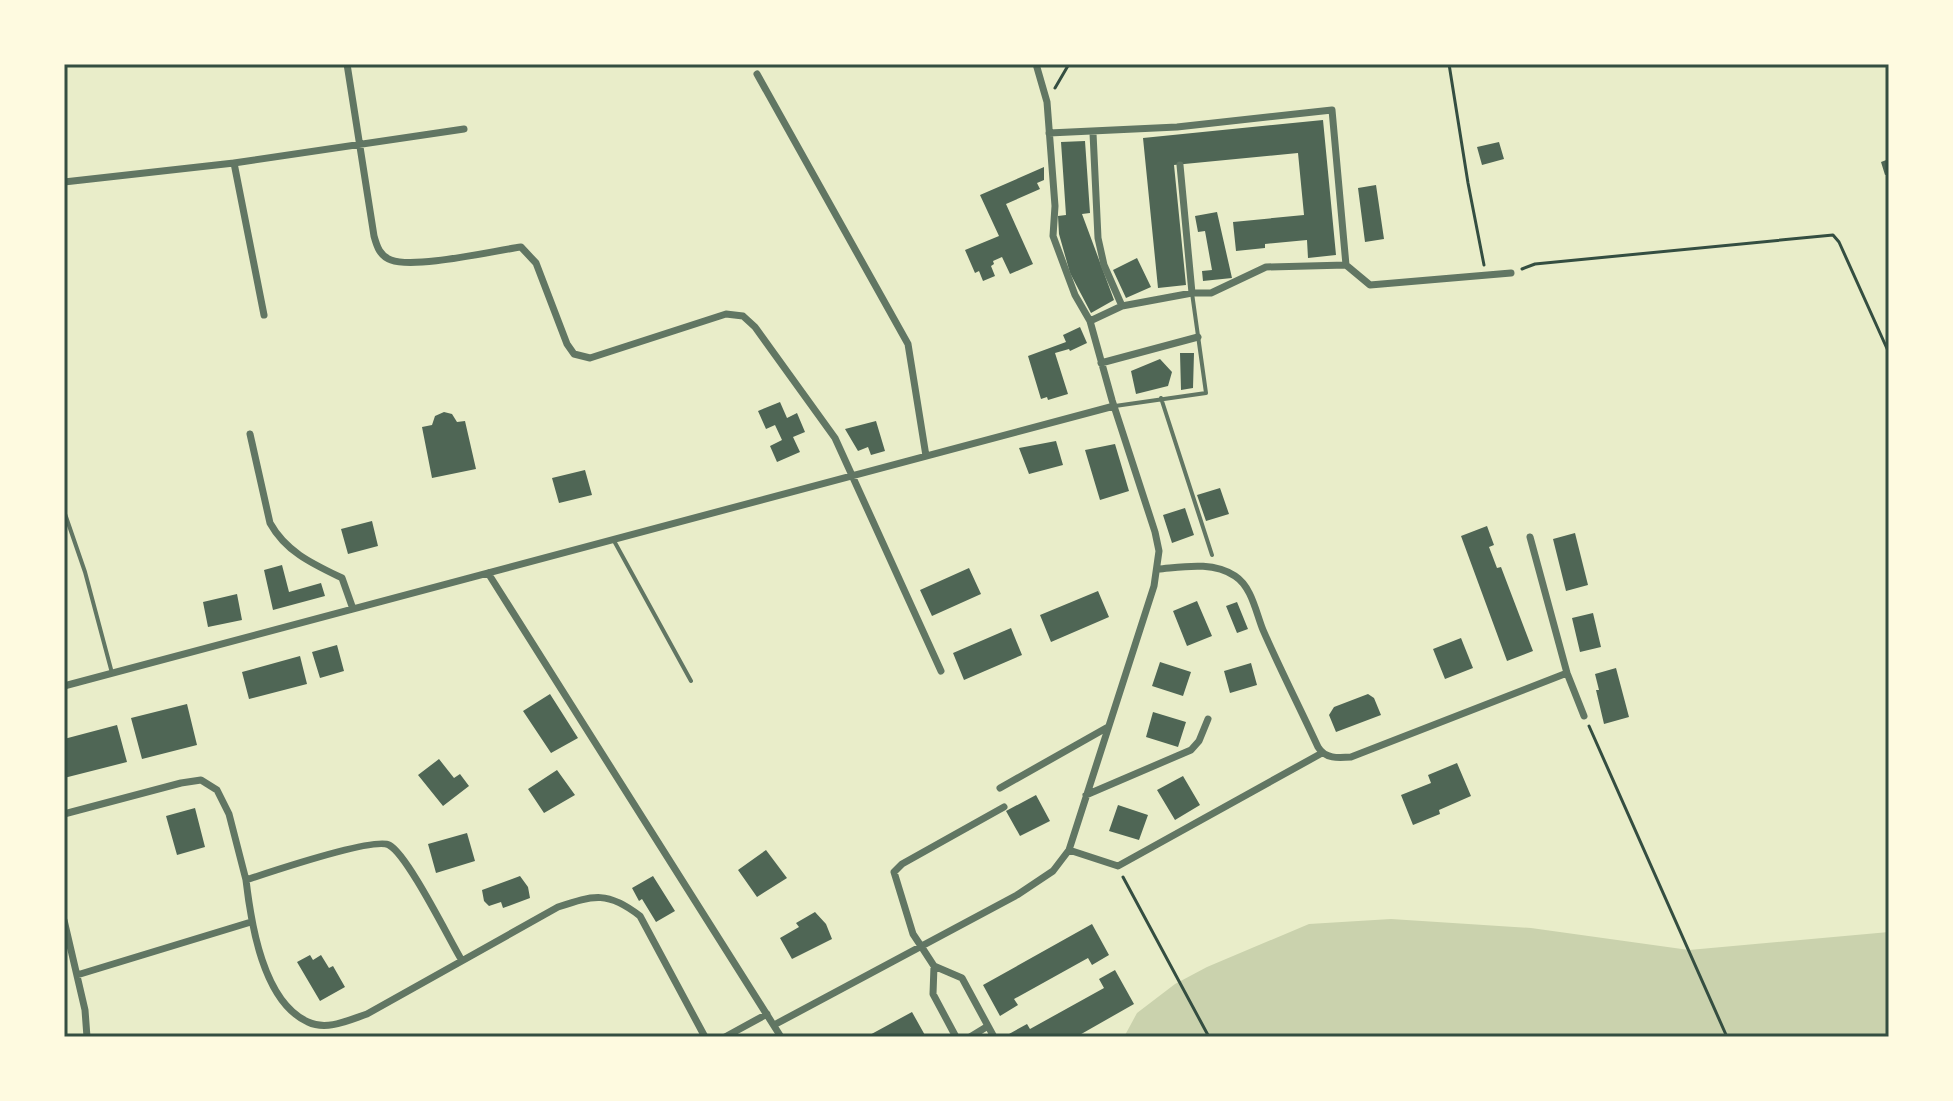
<svg xmlns="http://www.w3.org/2000/svg" width="1953" height="1101" font-family="Rubik,sans-serif">
	<rect width="100%" height="100%" fill="#e9edc9"/>
	<path fill="#cad2ad" d="M1391 919 1531 928 1689 950 1889 932V1037H1124L1137 1013 1175 984 1207 967 1309 924Z"/>
	<path fill="#4f6655" d="M1323 120 1336 255 1308 258 1307 240 1265 244V248L1236 251 1233 222 1304 215 1298 153 1174 165 1186 285 1158 288 1143 138Z
		M1085 141 1090 213 1082 214 1114 300 1091 313 1070 273 1059 234 1058 216 1066 215 1061 142Z
		M1499 142 1504 159 1482 165 1477 147Z
		M1889 159V174L1885 175 1881 162Z
		M1044 167V180L1037 183 1040 189 1006 204 1033 264 1010 274 1002 257 993 261 994 264 991 266 995 276 983 281 979 271 975 273 965 250 999 236 980 195Z
		M1376 185 1384 239 1365 242 1358 188Z
		M1217 212 1232 278 1203 281 1202 271 1212 270 1205 231 1198 232 1195 216Z
		M1137 258 1151 287 1126 298 1113 270Z
		M1080 327 1087 343 1070 351 1069 349 1055 353 1068 394 1048 400 1047 397 1041 399 1028 356 1066 342 1063 335Z
		M1180 353H1194L1193 388 1181 390Z
		M1160 359 1172 372 1168 386 1136 394 1131 371Z
		M780 402 787 418 797 413 805 432 793 437 800 452 777 462 770 446 782 440 775 425 766 429 758 411Z
		M444 412 452 414 457 422 465 421 476 469 432 478 422 427 432 425 435 416Z
		M876 421 885 451 871 455 868 447 858 451 845 429Z
		M1056 441 1063 465 1029 474 1019 448Z
		M1115 444 1129 491 1100 500 1085 450Z
		M585 470 592 495 559 503 552 478Z
		M1220 488 1229 514 1206 521 1197 495Z
		M1185 508 1194 535 1172 543 1163 515Z
		M372 521 378 546 348 554 341 529Z
		M1487 526 1494 545 1489 547 1497 568 1501 567 1533 651 1507 661 1461 536Z
		M1575 533 1588 585 1566 591 1553 539Z
		M282 565 289 592 321 583 325 596 273 610 264 570Z
		M969 568 981 594 932 616 920 590Z
		M1098 591 1109 617 1051 642 1040 615Z
		M237 594 242 620 208 627 203 602Z
		M1197 601 1212 636 1187 646 1173 611Z
		M1237 602 1248 629 1237 633 1226 606Z
		M1593 613 1601 647 1580 652 1572 618Z
		M1011 628 1022 655 964 680 953 653Z
		M1461 638 1473 668 1445 679 1433 649Z
		M337 645 344 671 320 678 312 652Z
		M300 656 307 684 249 699 242 672Z
		M1160 662 1191 672 1183 696 1152 686Z
		M1251 663 1257 685 1230 693 1224 671Z
		M1616 668 1629 717 1604 724 1596 690H1599L1595 674Z
		M550 694 578 738 551 753 523 711Z
		M1368 694 1374 698 1381 715 1336 732 1329 715 1334 707Z
		M187 704 197 745 142 759 131 718Z
		M1153 712 1186 722 1178 747 1146 737Z
		M117 725 127 762 64 778V739Z
		M439 759 454 778 460 774 469 786 443 806 418 775Z
		M1457 763 1471 796 1439 810 1440 814 1413 825 1401 795 1431 783 1428 775Z
		M557 770 575 795 544 813 528 789Z
		M1183 776 1200 805 1175 820 1157 790Z
		M1036 795 1050 821 1020 836 1006 811Z
		M1118 805 1148 815 1139 840 1109 831Z
		M195 808 205 847 177 855 166 816Z
		M467 833 475 861 436 873 428 844Z
		M766 850 787 878 757 897 738 870Z
		M520 876 528 887 530 898 503 908 501 902 489 906 484 901 482 890Z
		M653 876 675 911 656 922 642 899 639 901 632 888Z
		M815 912 826 924 832 939 792 959 780 938 799 927 796 923Z
		M1092 924 1109 955 1092 965 1088 958 1014 999 1018 1005 1000 1016 983 985Z
		M310 955 313 960 321 955 329 968 333 966 345 987 320 1001 297 962Z
		M1115 970 1134 1004 1076 1037H1011L1009 1034 1027 1024 1030 1029 1104 988 1099 979Z
		M912 1012 926 1037H866Z"/>
	<g fill="none" stroke-linecap="round" stroke-linejoin="round">
		<path stroke="#344e41" stroke-width="3" d="M1449 64 1468 183 1484 265
			M1055 88 1069 64
			M1522 269 1535 264 1833 235 1839 242 1889 353
			M1589 726 1727 1037
			M1123 877 1209 1037"/>
		<path stroke="#617663" stroke-width="4" d="M1161 398 1212 555
			M1115 406 1206 393 1192 293
			M64 511 85 572 112 673
			M613 539 691 681"/>
		<path stroke="#617663" stroke-width="7" d="M347 64 374 236C377 247 380 256 391 260 415 269 492 251 521 247L536 263 567 344 574 354 590 358 726 314 743 316 755 327 835 438 941 671
			M757 74 908 344 926 456
			M1049 133 1177 127 1332 110 1346 265
			M1093 133 1098 238 1104 265 1122 306
			M234 163 464 129
			M1180 165 1192 293
			M64 182 234 163 264 315
			M1090 321 1122 306 1192 293H1211L1266 267 1346 265 1370 285 1511 273
			M1101 363 1198 337
			M250 434 270 523C286 552 313 564 342 578L353 609
			M1530 537 1567 673 1584 716
			M1158 569C1183 567 1212 561 1235 576 1252 587 1256 613 1263 630 1280 669 1300 708 1318 747 1325 759 1338 758 1351 757L1567 673
			M488 573 781 1037
			M64 686 1114 406
			M1000 788 1108 727
			M1086 795 1191 750 1199 741 1208 719
			M64 814 181 783 201 780 217 790 229 814 246 880C267 873 374 837 389 845 407 854 448 937 461 959
			M1069 850 1118 866 1322 753
			M246 880C251 923 263 1002 308 1022 327 1031 349 1020 367 1014L558 907C594 895 608 891 640 916L705 1037
			M64 920 85 1010 87 1037
			M934 966 933 994 956 1037
			M77 975 251 922
			M774 1025 1017 895 1053 871 1069 850 1154 586 1159 551 1155 532 1112 400 1090 321 1075 295 1053 236 1055 206 1047 102 1036 64
			M725 1037 767 1014
			M970 1037 988 1026
			M994 1037 962 978 934 966 921 946 913 934 894 872 902 864 1004 807"/>
	</g>
	<rect width="1953" height="1101" fill="none" stroke="#fefae0" stroke-width="132"/>
	<rect x="66" y="66" width="1821" height="969" fill="none" stroke="#344e41" stroke-width="3"/>
</svg>
